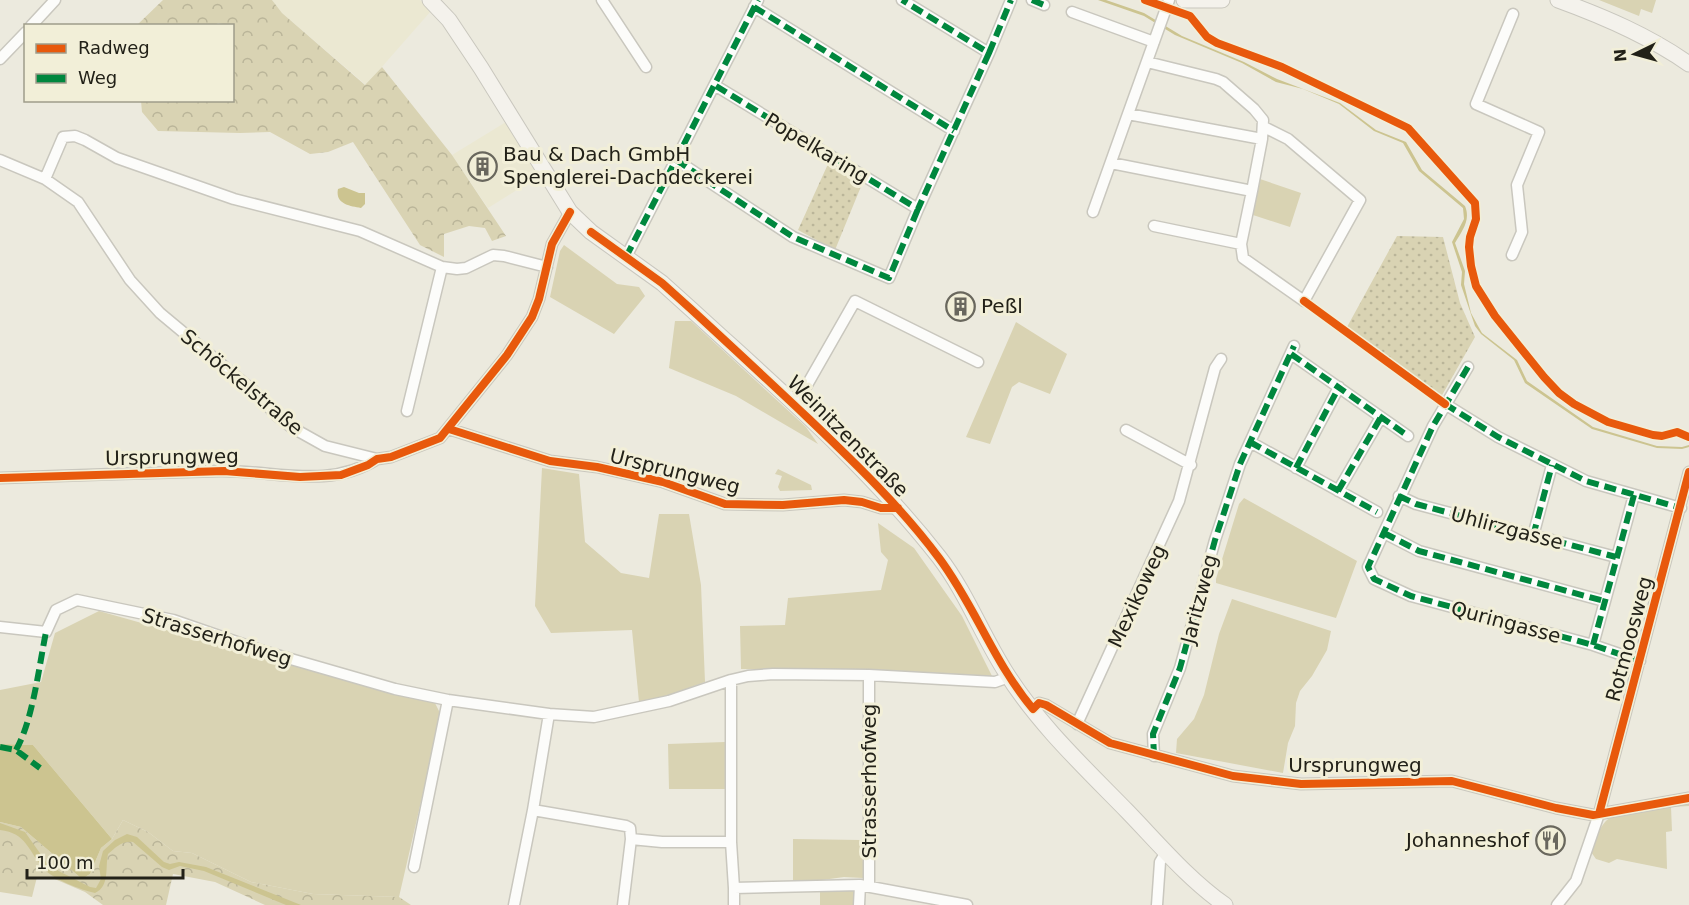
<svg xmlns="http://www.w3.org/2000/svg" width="1689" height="905" font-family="'DejaVu Sans',sans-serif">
	<defs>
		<pattern id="forest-crowns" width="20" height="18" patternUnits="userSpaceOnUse" patternTransform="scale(1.5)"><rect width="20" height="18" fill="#d9d3b3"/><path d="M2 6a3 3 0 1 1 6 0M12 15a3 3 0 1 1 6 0" fill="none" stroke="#bab599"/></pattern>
		<pattern id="park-dots" width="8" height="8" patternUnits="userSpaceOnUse" patternTransform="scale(1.5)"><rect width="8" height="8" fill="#d9d3b3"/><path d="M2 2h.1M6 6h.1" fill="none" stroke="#bab599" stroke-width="1.8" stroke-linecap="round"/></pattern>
	</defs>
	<rect width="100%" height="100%" fill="#eceade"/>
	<path fill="#ebe8d2" d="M272 0H420L431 11 366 85 282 13Z
		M506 122 541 175 488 208 452 155Z"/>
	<path fill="#d9d3b3" d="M1599 0H1656L1652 13 1641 9 1639 16Z
		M1260 179 1301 193 1290 227 1253 215Z
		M564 245 617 284 639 287 645 296 614 334 550 297 560 251Z
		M675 321H691L806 427 818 444 736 396 669 368Z
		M1016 322 1067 354 1050 394 1019 382 1012 387 990 444 966 437Z
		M542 468 579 474 585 542 621 573 649 578 659 514H689L701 585 705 682 664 697 639 702 632 630 551 633 535 606Z
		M778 469 811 485 812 490 780 491 778 487 782 476 775 474Z
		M1244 498 1357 561 1336 618 1216 583V579L1239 504Z
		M878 523 914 548 962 616 993 678 870 671 741 669 740 626 785 625 788 598 881 590 888 560 881 552Z
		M1232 599 1331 631 1327 650 1312 676 1300 691 1296 703 1295 726 1288 743 1283 773 1176 753 1177 739 1194 719 1204 695 1219 634Z
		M99 611 347 681 434 701 441 715 399 897 313 894 251 882 192 853 173 851 148 832 123 820 112 839 33 745 0 744V690L41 682 55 633Z
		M725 742 726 789H669L668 744Z
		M1689 802V806L1671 807 1672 831 1666 832 1667 869 1617 859 1609 863 1596 859 1591 852C1594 842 1598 830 1605 822 1615 810 1672 805 1689 802Z
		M793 839 861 840 864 873 863 878 844 877 793 884Z
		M820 887 855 889 854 905H820Z"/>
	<path fill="url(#forest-crowns)" d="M163 0H272L282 13 365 85 382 67 452 155 506 236 492 241 485 228 469 226 444 234V257L420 245 353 142 328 152 310 154 270 132 240 133 158 131 142 112 141 101 232 100V26L218 23 215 25 136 26Z
		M123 820 148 832 173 851 192 853 251 882 313 894 399 897 411 905H265L215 882 173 874 166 905H103L85 892 50 877H37L32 897 0 892V822L21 827 82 879 90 874 101 848 112 839Z"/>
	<path fill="url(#park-dots)" d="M828 164 862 184 835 250 798 230Z
		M1397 236 1443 237 1460 303 1475 337 1441 397 1347 327Z"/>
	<path fill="#ccc490" d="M1098 0H1106L1144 13 1182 36 1244 62 1277 79 1340 103 1376 130 1406 142 1422 170 1465 206C1471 220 1462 231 1455 243L1465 271 1464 284 1471 313 1478 326 1482 333 1517 360 1527 381 1593 427 1657 446 1682 447 1689 445V447L1682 449 1657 448 1592 429 1525 383 1514 360 1481 334 1475 326 1461 285 1462 272 1452 242 1464 219 1463 208 1419 171 1403 143 1374 131 1339 104 1303 89 1276 82 1242 63 1175 35 1144 16Z
		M344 187 359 193H365V204L361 208C349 206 335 204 338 189Z
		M0 744 33 745 112 839 101 848 90 874 82 879 21 827 0 822Z
		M0 823 25 832 49 866 90 887 96 888 101 879 99 866 103 851 115 840 127 834 137 837 164 862 170 864 179 862 206 867 301 905H286L204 871 180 866 169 870 162 867 133 842C122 840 115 848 108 854 105 868 110 886 95 893 81 890 53 879 44 869 28 851 27 833 0 830Z"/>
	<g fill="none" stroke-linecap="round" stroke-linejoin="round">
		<defs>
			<path id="street" d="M602 0 646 67
				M1032 0 1044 5
				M754 7 954 131
				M1072 12 1154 42
				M31 26 55 0
				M989 53 1011 0
				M0 59 26 32
				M1147 62 1216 79 1223 82 1254 109 1263 120 1262 139 1252 191
				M716 86 918 209 989 53 902 0
				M1128 114 1169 0
				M0 160 45 179 78 202 130 280 160 313 256 393 277 416 291 427 325 446 377 459 391 457 440 438 507 355 532 317 539 299 552 244 570 212
				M676 160 793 237 889 278 918 209
				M1111 163 1252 191 1241 244 1243 258 1304 301 1360 200 1288 139 1264 127
				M45 179 63 137 75 136 85 140 117 158 234 199 360 231 442 267 457 269 466 268 493 255 504 256 547 267
				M1093 212 1128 114 1262 139
				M1154 226 1241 244
				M1512 255 1522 232 1517 185 1539 132 1476 104 1513 14
				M626 257 758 0
				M1291 354 1408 436
				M1468 367 1433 426 1368 567 1374 579 1411 596 1593 645 1640 661
				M1445 404 1498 437 1586 481 1681 508
				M795 406 855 301 978 362
				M407 411 442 267
				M449 429 550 461 597 467 663 482 725 504 783 505 844 500 862 502 881 508H898
				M1126 430 1191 465
				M1250 442 1377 512
				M1296 468 1339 387
				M0 478C73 475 147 473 220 471 273 470 329 490 377 459
				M1338 491 1381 417
				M1399 496 1416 504 1616 557
				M1384 533 1419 551 1604 601
				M1533 536 1552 465
				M0 627 46 632 56 610 77 600 173 620 263 651 395 689 448 700 549 714 594 717 669 701 731 680 748 676 773 674 869 675
				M1593 645 1634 495
				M731 680V842L734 888
				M1033 709 1039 703 1046 705 1110 743 1233 776 1301 784 1452 781 1556 808 1593 815 1689 798
				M1077 724 1179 501 1215 368 1221 359
				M1154 756 1153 734 1180 668 1215 540 1240 464 1294 346
				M533 810 549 714
				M414 867 448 700
				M869 886V675L995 682 1009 677
				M514 905 533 810 626 826 630 828 631 839 662 842H731
				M623 905 631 839
				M734 905V888L860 885 967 905
				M859 905 860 885
				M1157 905 1160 862 1166 852
				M1557 905 1576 881 1599 814 1689 472"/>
			<path id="secondary" d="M430 0 449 20 481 68 570 212 591 232 662 283 692 310C777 388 867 465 939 557 966 592 981 633 1005 671 1037 723 1084 767 1127 811 1158 843 1188 879 1225 905
				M1184 0H1222
				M1558 0C1605 17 1649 36 1689 64"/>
		</defs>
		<use href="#street" stroke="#c9c7be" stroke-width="13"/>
		<use href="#secondary" stroke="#c9c7be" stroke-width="17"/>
		<use href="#street" stroke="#fcfcfa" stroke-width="10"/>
		<use href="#secondary" stroke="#f4f2ec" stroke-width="15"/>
		<path stroke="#00873e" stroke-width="6" stroke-dasharray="12 6" stroke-linecap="butt" d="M1032 0 1044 5
			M754 7 954 131
			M989 53 1011 0
			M716 86 918 209 989 53 902 0
			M676 160 793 237 889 278 918 209
			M626 257 758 0
			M1291 354 1408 436
			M1468 367 1433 426 1368 567 1374 579 1411 596 1593 645 1640 661
			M1445 404 1498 437 1586 481 1681 508
			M1250 442 1377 512
			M1296 468 1339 387
			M1338 491 1381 417
			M1399 496 1416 504 1616 557
			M1384 533 1419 551 1604 601
			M1533 536 1552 465
			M1593 645 1634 495
			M0 747 16 750 40 768
			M16 750C33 720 39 666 46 632
			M1154 756 1153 734 1180 668 1215 540 1240 464 1294 346"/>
		<defs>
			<path id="cycleway" d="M1145 0 1190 16 1207 37 1217 43 1282 67 1408 128 1475 203 1476 219 1470 237 1469 247 1471 266 1476 286 1495 316 1544 377 1559 393 1574 404 1608 422 1653 435 1662 436 1677 432 1689 437
				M591 232 662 283 692 310C731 346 770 382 809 419 855 463 901 507 939 558 975 606 994 663 1033 709L1039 703 1046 705 1110 743 1233 776 1301 784 1452 781 1556 808 1593 815 1689 798
				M1304 301 1445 404
				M449 429 550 461 597 467 663 482 725 504 783 505 844 500 862 502 881 508H898
				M0 478 224 471 300 477 341 475 368 465 377 459 391 457 440 438 507 355 532 317 539 299 552 244 570 212
				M1599 814 1689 472"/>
		</defs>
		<use href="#cycleway" stroke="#f2efd8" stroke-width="11"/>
		<use href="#cycleway" stroke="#e8590c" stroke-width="8"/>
	</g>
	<defs>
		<symbol id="building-ring" viewBox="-11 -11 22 22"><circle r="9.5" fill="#f2efd8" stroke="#69675d" stroke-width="1.5"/><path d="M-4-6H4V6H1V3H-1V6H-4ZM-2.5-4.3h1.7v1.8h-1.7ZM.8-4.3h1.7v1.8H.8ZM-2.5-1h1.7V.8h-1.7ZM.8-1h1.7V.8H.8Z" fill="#69675d"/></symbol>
		<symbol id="restaurant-ring" viewBox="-11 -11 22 22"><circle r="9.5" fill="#f2efd8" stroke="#69675d" stroke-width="1.5"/><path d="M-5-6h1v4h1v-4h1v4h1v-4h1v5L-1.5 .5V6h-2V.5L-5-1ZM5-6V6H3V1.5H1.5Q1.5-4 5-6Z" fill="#69675d"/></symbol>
	</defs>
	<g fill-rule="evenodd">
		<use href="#building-ring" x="466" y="150" width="33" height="33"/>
		<use href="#building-ring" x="944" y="290" width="33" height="33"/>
		<use href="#restaurant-ring" x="1534" y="824" width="33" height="33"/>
	</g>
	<g text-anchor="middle" stroke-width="6" stroke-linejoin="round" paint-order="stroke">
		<g font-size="20" fill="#222118" stroke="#f2efd8">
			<text transform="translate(817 148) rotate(31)" y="7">Popelkaring</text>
			<text transform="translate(242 382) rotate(40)" y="7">Schöckelstraße</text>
			<text transform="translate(848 436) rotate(45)" y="7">Weinitzenstraße</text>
			<text transform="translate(172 457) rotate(-1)" y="7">Ursprungweg</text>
			<text transform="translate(675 471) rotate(14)" y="7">Ursprungweg</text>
			<text transform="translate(1507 528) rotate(15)" y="7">Uhlirzgasse</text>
			<text transform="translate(1137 596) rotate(-65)" y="7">Mexikoweg</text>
			<text transform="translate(1199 599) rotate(-75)" y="7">Jaritzweg</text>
			<text transform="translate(1506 622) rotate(15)" y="7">Quringasse</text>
			<text transform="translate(217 637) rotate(17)" y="7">Strasserhofweg</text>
			<text transform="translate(1629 639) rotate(-75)" y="7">Rotmoosweg</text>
			<text x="1355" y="772">Ursprungweg</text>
			<text transform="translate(869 781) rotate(-90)" y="7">Strasserhofweg</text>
		</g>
		<g font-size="20" fill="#222118" stroke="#f2efd8" text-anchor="start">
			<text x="503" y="161">Bau &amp; Dach GmbH<tspan x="503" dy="23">Spenglerei-Dachdeckerei</tspan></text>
			<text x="981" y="313">Peßl</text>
			<text x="1529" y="847" text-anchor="end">Johanneshof</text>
		</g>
	</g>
	<rect x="24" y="24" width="210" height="78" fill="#f2efd8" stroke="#9f9d8b" stroke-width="1.5"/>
	<rect x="36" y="44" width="30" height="9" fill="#e8590c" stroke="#9f9d8b" stroke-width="1.5"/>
	<text x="78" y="54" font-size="18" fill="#222118">Radweg</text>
	<rect x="36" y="74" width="30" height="9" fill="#00873e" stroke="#9f9d8b" stroke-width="1.5"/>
	<text x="78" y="84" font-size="18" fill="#222118">Weg</text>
	<g transform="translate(1635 54) rotate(265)" stroke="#f2efd8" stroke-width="4.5" paint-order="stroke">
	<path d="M0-4.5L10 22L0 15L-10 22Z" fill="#222118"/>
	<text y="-9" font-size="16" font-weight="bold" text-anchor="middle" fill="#222118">N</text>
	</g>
	<path d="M27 869v9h156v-9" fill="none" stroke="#222118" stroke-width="3"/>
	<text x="36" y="869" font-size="18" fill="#222118" stroke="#f2efd8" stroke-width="4.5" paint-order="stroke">100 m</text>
</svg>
